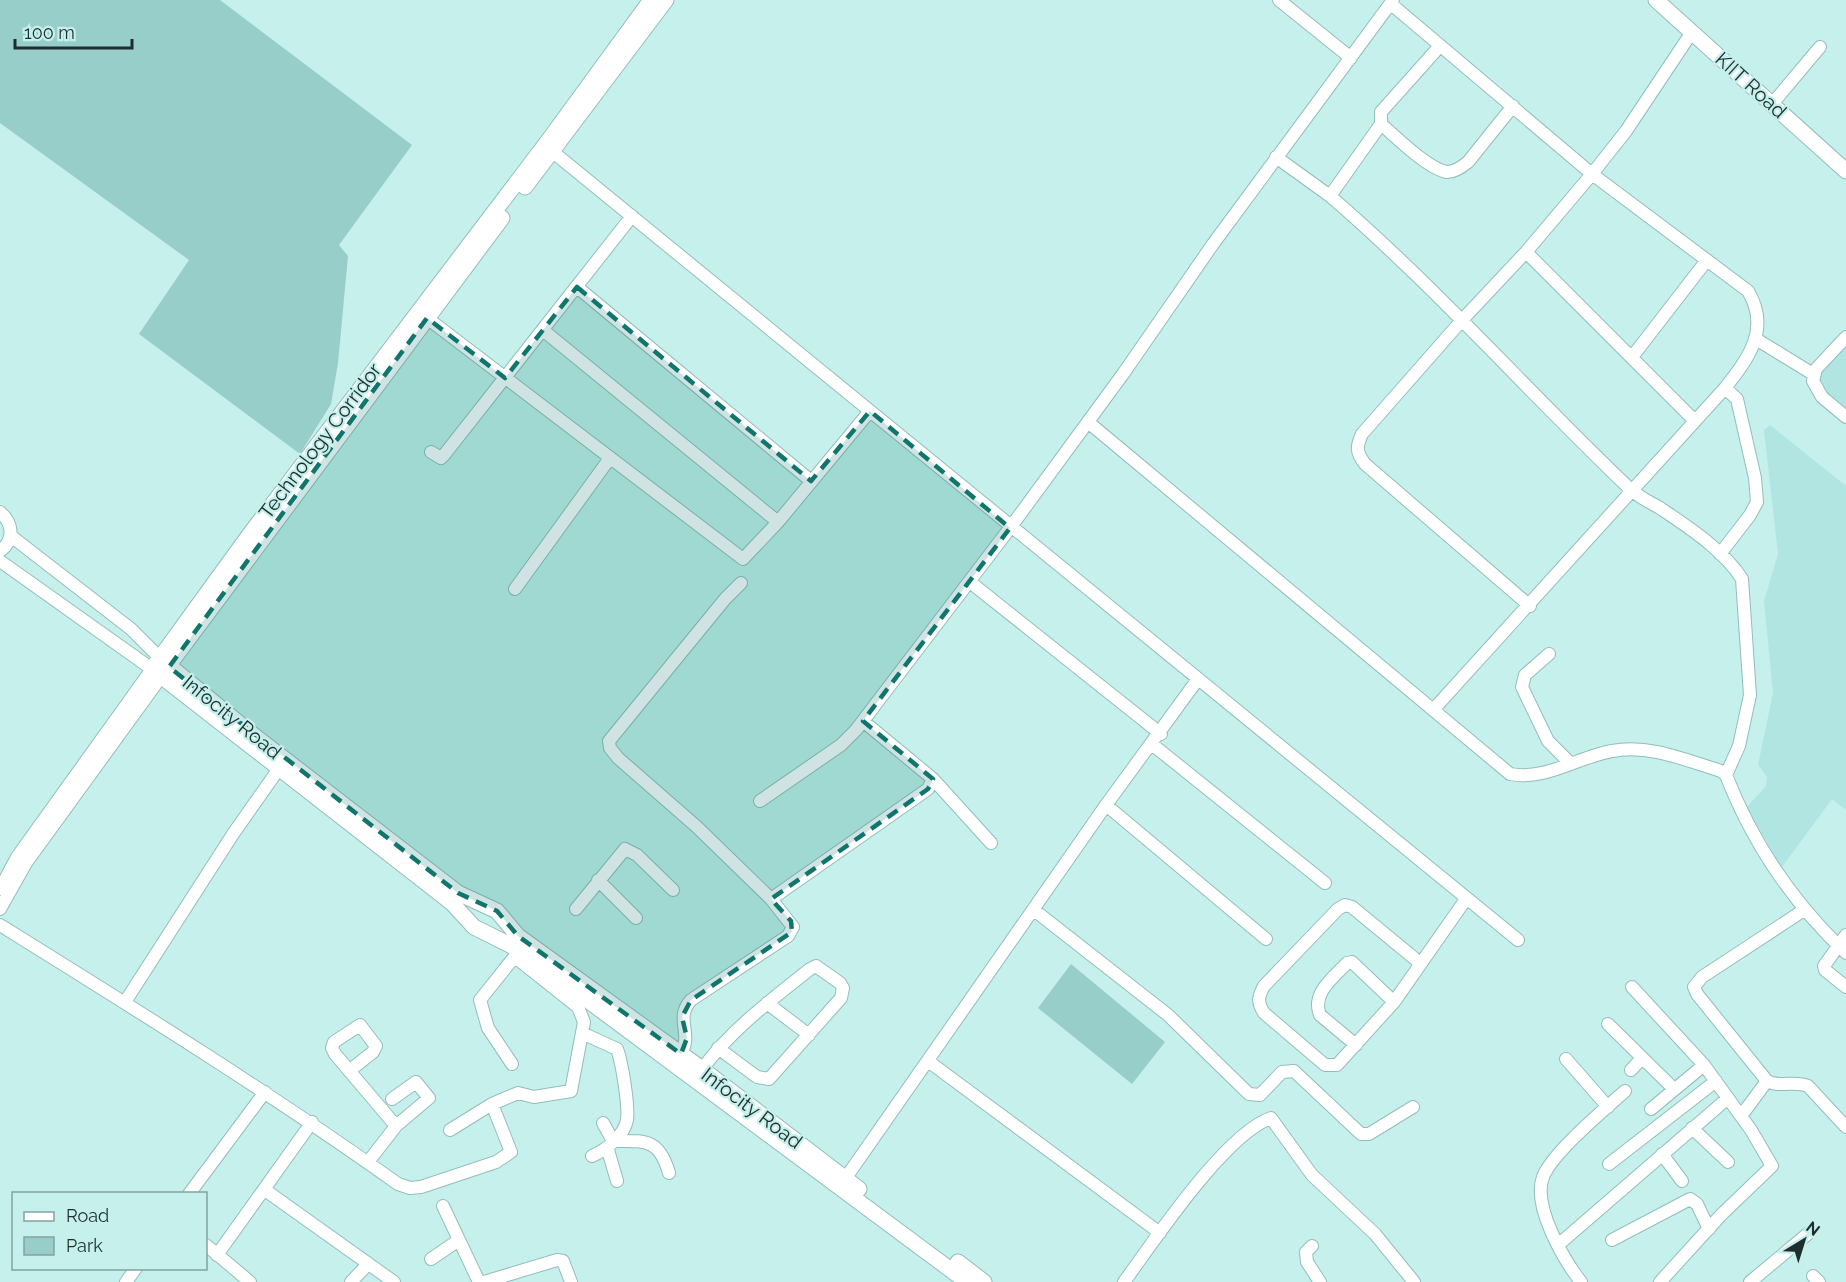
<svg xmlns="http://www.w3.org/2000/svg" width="1846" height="1282" font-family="Raleway,sans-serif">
	<rect width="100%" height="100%" fill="#c5f0ec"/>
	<path fill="#b1e5e1" d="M1846 337V417L1822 397 1813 374Z
		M1770 425 1846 486V810L1832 799 1782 867 1746 808 1766 786 1767 777 1758 765 1773 693 1764 601 1778 554 1764 430Z"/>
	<path fill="#98cec9" d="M0 0H220L412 145 339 245 348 256 338 363 331 404 300 454 139 334 189 260 0 123Z
		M1071 964 1165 1042 1132 1084 1038 1008Z"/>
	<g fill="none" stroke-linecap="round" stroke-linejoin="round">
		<defs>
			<path id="minor" d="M1279 0 1351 58
				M1391 4 1592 174 1748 291C1771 329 1748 359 1725 388L1433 710
				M1439 47 1381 112V124L1330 196C1436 287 1528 392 1629 488 1638 497 1650 502 1660 508 1688 527 1724 550 1742 579L1750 695 1739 746 1726 775
				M1772 104 1820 47
				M1381 124C1396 137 1428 169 1447 172 1455 172 1462 167 1468 162L1513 106
				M553 152 1518 940
				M1276 157 1330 196
				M1526 252 1695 421
				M577 287 811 481
				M427 318 743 559 778 522 870 411
				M544 331 778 522
				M1846 337 1816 369 1813 381 1822 397 1846 417
				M1756 339 1813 374
				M1632 357 1707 260
				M1088 422 1510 774C1545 781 1578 757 1612 751 1650 744 1685 760 1721 771L1726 775C1753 844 1792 902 1846 953
				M431 452 441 458 444 455 632 216
				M0 512C13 523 15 540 0 551
				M11 536 131 629 161 659
				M1720 554 1750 515 1757 502 1755 478 1737 399 1725 388
				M0 561 152 669 17 857 0 889
				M970 582 1161 734
				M515 589 610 458
				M1530 606 1365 464C1356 452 1356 447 1362 434L1463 319 1526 252 1592 174 1626 131 1692 32
				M1549 654 1525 675 1522 687 1548 741 1571 764
				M1153 745 1325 883
				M933 779 991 843
				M760 801 841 745 856 730 1010 528 1123 374 1213 244 1393 0
				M1106 805 1266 939
				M598 880 636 918
				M771 899 928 789 933 779 863 721
				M0 909 26 863 161 677
				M576 909 625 849 637 855 673 890
				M1034 910 1168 1015 1249 1094 1260 1095 1282 1072 1294 1071 1361 1134H1369L1413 1107
				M1804 910 1702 977 1694 987 1697 994 1767 1081C1780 1088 1794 1080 1808 1086L1846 1127
				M0 925C135 1009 269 1092 398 1184L410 1188 421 1187 496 1162 511 1152 492 1104
				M1846 935 1824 966 1825 970 1846 987
				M1420 963 1352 907 1345 905 1338 909 1264 986C1258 997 1257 1002 1264 1013L1325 1065H1337L1394 1002 1466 899
				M1632 987 1704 1065 1751 1130 1772 1166 1721 1215 1660 1282
				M125 1002 233 834 278 770
				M767 1003 809 1035
				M1608 1024 1674 1089
				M582 1033 617 1049C622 1062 629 1106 627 1120 624 1136 606 1150 592 1156
				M1356 1045 1320 1015C1311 993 1334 977 1347 963L1352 962 1394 1002
				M681 1054C693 1032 674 1019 691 1000L788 936 793 927 771 899 697 827 618 758 610 748 609 741 725 599 741 583
				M1566 1059 1608 1107
				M928 1061 1160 1233
				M512 1064 488 1028 480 1000 519 951
				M702 1069C732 1029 771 1000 810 969L816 966 840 983 843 988 841 998 769 1079 757 1077 718 1048
				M1631 1070 1642 1058
				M349 1071 373 1052 376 1046 360 1025 334 1042 332 1048 335 1054 396 1126
				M1651 1109 1704 1065
				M1741 1116 1767 1081
				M603 1123 613 1141C645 1141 659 1138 669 1173
				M1692 1128 1728 1162
				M450 1130 492 1104 518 1093 534 1097 571 1091 584 1022 578 1007 515 957
				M608 1150 617 1181
				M1662 1154 1682 1181
				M368 1162 396 1126 429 1098 416 1082 392 1099
				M1609 1164 1716 1081
				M845 1179 1106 805 1198 679
				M265 1190 394 1282
				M189 1194 265 1092
				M443 1206 479 1282
				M1612 1240 1690 1199 1697 1204 1709 1229
				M206 1245 250 1282
				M1558 1245 1728 1098
				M1312 1246 1306 1252 1307 1262 1320 1282
				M217 1255 312 1122
				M431 1259 459 1240
				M1813 1276 1819 1282
				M126 1282 136 1268
				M351 1282 368 1264
				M484 1282 557 1260 563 1261 571 1282
				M1124 1282C1154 1241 1225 1134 1271 1118L1312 1175 1375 1234 1414 1282
				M1581 1282C1564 1260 1532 1206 1543 1177 1552 1153 1605 1109 1625 1091
				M1750 1282 1810 1232"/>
			<path id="major" d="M651 0 551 137 250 534 152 669 452 903 474 927 520 950 967 1282
				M1656 0 1846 171
				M525 187 666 0
				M161 659 252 734 458 893 497 911 518 936 702 1069 859 1189
				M163 673 502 218
				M958 1262 984 1282"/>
		</defs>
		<use href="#minor" stroke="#94bdba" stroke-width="14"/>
		<use href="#major" stroke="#94bdba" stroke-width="17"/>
		<use href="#minor" stroke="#fff" stroke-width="12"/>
		<use href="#major" stroke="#fff" stroke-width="15"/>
	</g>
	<path fill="#0f766e" fill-opacity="0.2" stroke="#0f766e" stroke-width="4.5" stroke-dasharray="12 8" stroke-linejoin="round" d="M577 287 811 481 870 411 1010 528 863 721 933 779 928 789 771 899 791 921 792 932 691 1000 682 1017 687 1038 681 1054 518 936 497 911 458 893 169 667 427 318 505 378Z"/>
	<g text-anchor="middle" stroke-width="4.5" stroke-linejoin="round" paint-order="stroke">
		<g font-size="20" fill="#1e2e2d" stroke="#c5f0ec">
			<text transform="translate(1751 85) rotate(42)" y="7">KIIT Road</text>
			<text transform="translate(320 441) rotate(-53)" y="7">Technology Corridor</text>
			<text transform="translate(232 717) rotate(39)" y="7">Infocity Road</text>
			<text transform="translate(752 1108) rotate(37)" y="7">Infocity Road</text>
		</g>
	</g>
	<rect x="12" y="1192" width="195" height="78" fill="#c5f0ec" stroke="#82a2a0" stroke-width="1.5"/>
	<rect x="24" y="1212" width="30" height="9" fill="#ffffff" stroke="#82a2a0" stroke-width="1.5"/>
	<text x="66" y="1222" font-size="18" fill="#1e2e2d">Road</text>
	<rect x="24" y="1237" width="30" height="18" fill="#98cec9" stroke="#82a2a0" stroke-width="1.5"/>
	<text x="66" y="1252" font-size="18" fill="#1e2e2d">Park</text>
	<g transform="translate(1804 1240) rotate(38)" stroke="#c5f0ec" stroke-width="4.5" paint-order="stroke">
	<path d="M0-4.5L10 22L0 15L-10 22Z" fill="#1e2e2d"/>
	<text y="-9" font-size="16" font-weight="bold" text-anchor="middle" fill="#1e2e2d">N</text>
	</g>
	<path d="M15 39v9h117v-9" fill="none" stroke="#1e2e2d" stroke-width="3"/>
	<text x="24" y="39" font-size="18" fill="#1e2e2d" stroke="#c5f0ec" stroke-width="4.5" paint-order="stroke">100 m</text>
</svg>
